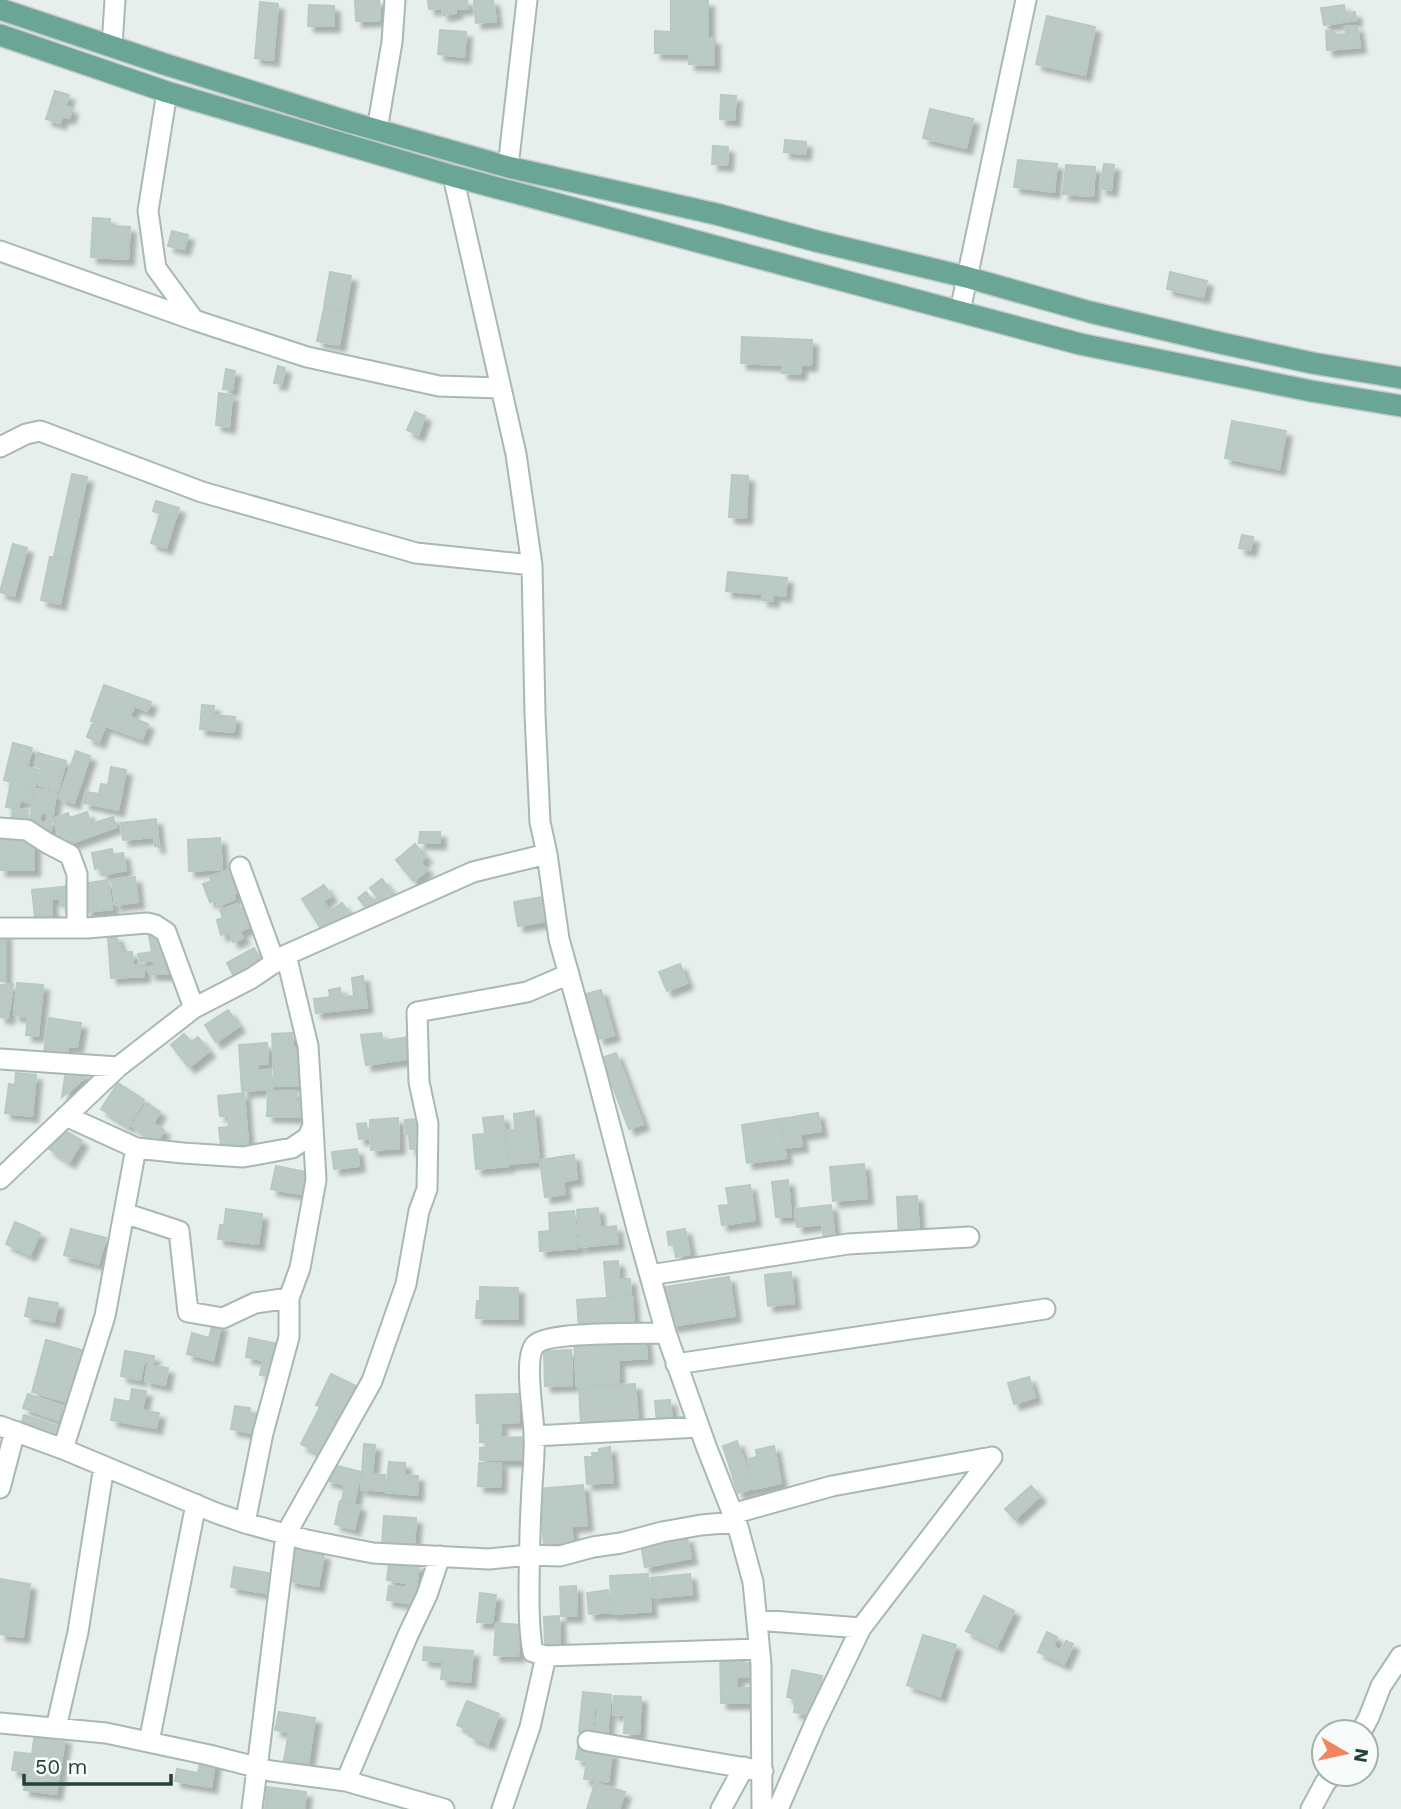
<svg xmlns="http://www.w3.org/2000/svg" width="1401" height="1809" font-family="'Work Sans',sans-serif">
	<defs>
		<filter id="shadow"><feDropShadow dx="6" dy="6" stdDeviation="2" flood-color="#0004"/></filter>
	</defs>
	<rect width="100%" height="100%" fill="#e6efeb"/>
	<path fill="#bbcac4" stroke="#b8c9c2" stroke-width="2" filter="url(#shadow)" d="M355 0H379L380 20 356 21Z
		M428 0H467L468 8 456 9V13L443 15 442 8 429 9Z
		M493 0 496 21 476 23 474 1Z
		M671 1H708V38L714 39V65L689 64V54L655 53V31L671 32Z
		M260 2 278 4 273 60 255 58Z
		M309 5 334 6V26H308Z
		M1344 5 1345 13 1355 12 1356 20 1324 25 1321 8Z
		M1047 16 1095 27 1085 75 1036 64Z
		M1357 26 1360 47 1327 50 1326 31 1334 30 1335 35 1346 34 1345 27Z
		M440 30 466 32 464 57 438 54Z
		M55 91 69 95 65 106 72 109 69 118 62 116 60 123 46 119Z
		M721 95 736 96 734 120 720 119Z
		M930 109 973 119 966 148 923 138Z
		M785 140 806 142 805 154 784 152Z
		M713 146 728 147 727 165 712 164Z
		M1018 160 1057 164 1054 192 1014 187Z
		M1104 164 1114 165 1111 190 1100 188Z
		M1066 165 1095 167 1093 196 1063 194Z
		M93 218 110 219V226L130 227 128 259 91 257Z
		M172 231 188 235 184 249 168 246Z
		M330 272 351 276 345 310 324 306Z
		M1170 272 1207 281 1203 297 1167 289Z
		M324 308 345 312 339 345 317 341Z
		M742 337 812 340 811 365H801L800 374 782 373V365L741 363Z
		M278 366 285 368 281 384 274 383Z
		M226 369 235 371 232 390 223 389Z
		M219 393 232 395 229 427 216 425Z
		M415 412 425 416 418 435 407 430Z
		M1232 421 1286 431 1279 469 1225 458Z
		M72 474 87 477 69 559 54 556Z
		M732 475 748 476 746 518 729 517Z
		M156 501 179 508 176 518 153 511Z
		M160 515 175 519 166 548 151 543Z
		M1242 535 1253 537 1250 550 1239 548Z
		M13 544 27 548 14 596 0 592Z
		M50 557 69 561 60 604 41 600Z
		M728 572 787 578 785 596 773 594V601L762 600 763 594 726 591Z
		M104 685 151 702 147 711 134 706 130 717 148 724 142 739 91 721Z
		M202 705 214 706 213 715 235 717 234 732 200 729Z
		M92 724 104 728 99 742 87 737Z
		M13 743 32 748 27 767 39 770 34 788 4 780Z
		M76 751 90 756 74 803 59 798Z
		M38 753 66 761 58 790 38 785 42 768 35 766Z
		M111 767 126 770 118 810 84 803 86 792 99 794 101 784 108 785Z
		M11 782 34 788 31 803 20 800 18 809 6 807Z
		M34 789 56 792 53 814 41 812 39 822 30 821Z
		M13 809 28 810 27 821 12 819Z
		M87 812 91 824 113 817 116 827 63 846 53 819 68 813 70 818Z
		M48 813 52 814 50 835 39 834 40 822H47Z
		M156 819 159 847 155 846 154 837 123 840 121 823Z
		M420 832H440V843H419Z
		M0 838H34V870H0Z
		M220 838 222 869 189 871 188 840Z
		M415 844 426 857 420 862 427 870 414 881 396 860Z
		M112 849 113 855 123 853 126 870 102 875 101 867 95 869 92 853Z
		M229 870 233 879 238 877 243 891 233 894 235 899 218 906 216 899 210 902 203 884 211 881 210 877Z
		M135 877 138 902 115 905 112 880Z
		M382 879 394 895 371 914 358 898 366 892 373 901 378 898 370 888Z
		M108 880 112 909 86 912 82 884Z
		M324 885 331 896 323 901 330 911 342 903 351 916 324 933 302 899Z
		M71 886 73 904 61 906 60 898 51 899 52 915 35 917 32 890Z
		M543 897 547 921 518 926 514 902Z
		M237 904 239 909 246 906 252 926 240 931 243 938 233 942 229 932 221 935 217 920 223 918 220 910Z
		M0 933H5V981H0Z
		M116 936 122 952H132L133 965H144V976L111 978 108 937Z
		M149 936 159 937 169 974H150L149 968 155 965 154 960 140 962 138 954 152 952Z
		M254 948 261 961 234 976 227 963Z
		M680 964 687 983 667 991 659 972Z
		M363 976 367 1007 316 1013 314 999 330 997 329 990 340 988 341 997 354 996 352 978Z
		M17 983 43 985 38 1036 26 1035 28 1017 14 1015Z
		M13 984 8 1018 0 1017V985Z
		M601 990 614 1035 599 1039 586 994Z
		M228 1010 239 1026 216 1042 205 1025Z
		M49 1018 81 1023 77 1047 68 1046 67 1056 44 1052Z
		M292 1033 293 1047H299L301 1085 275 1086 272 1034Z
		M381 1033 383 1041 410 1037 413 1058 366 1065 361 1035Z
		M184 1034 191 1042 198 1037 209 1051 189 1067 171 1045Z
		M267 1043 268 1063 257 1064 258 1071 271 1070 273 1089 242 1091 239 1045Z
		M616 1053 643 1124 629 1129 602 1058Z
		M66 1070 89 1074 62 1097Z
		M16 1073 36 1075 32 1116 5 1113 9 1084 15 1085Z
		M118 1083 144 1100 128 1126 101 1109Z
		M268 1091 296 1092V1101H307L306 1117 267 1116Z
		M244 1093 248 1143 221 1146 219 1128 229 1127 228 1116H220L218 1096Z
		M147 1103 160 1112 153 1123 164 1130 157 1142 132 1126Z
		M534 1111 539 1161 509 1164 505 1131 515 1130 514 1114Z
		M818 1113 821 1131 800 1134 802 1146 785 1148 780 1119Z
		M503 1116 508 1166 476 1169 473 1135 485 1134 483 1118Z
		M398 1118 399 1148 371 1150 370 1120Z
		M420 1119 423 1148 410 1149 409 1134H406L405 1120Z
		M780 1119 786 1158 747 1163 742 1125Z
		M366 1123 368 1138 359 1139 357 1124Z
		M61 1128 82 1141 69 1162 48 1148Z
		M357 1149 359 1166 334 1169 332 1152Z
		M574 1155 577 1179 563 1181 565 1194 545 1197 540 1160Z
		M864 1164 867 1198 833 1201 830 1167Z
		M276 1166 306 1172 302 1194 271 1189Z
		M788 1180 791 1216 776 1217 772 1182Z
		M750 1185 755 1220 722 1225 719 1206 729 1205 726 1188Z
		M917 1196 919 1236 899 1237 897 1197Z
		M831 1205 835 1240 824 1241 822 1224 797 1227 795 1209Z
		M598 1208 600 1228 616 1226 618 1243 580 1247 577 1210Z
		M226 1209 262 1214 258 1244 218 1239 220 1225H224Z
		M574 1211 577 1248 540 1251 539 1232 550 1231 549 1213Z
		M15 1222 40 1233 30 1255 6 1244Z
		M71 1229 106 1238 98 1264 64 1255Z
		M685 1229 690 1254 676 1257 674 1244 669 1245 667 1232Z
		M618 1261 619 1279H630L631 1294 607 1296 604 1262Z
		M791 1272 794 1303 768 1306 765 1275Z
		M729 1277 735 1316 671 1326 665 1287Z
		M480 1287 518 1288V1319L476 1318 477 1301H480Z
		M632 1296 634 1325 579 1329 577 1300Z
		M29 1298 58 1303 54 1322 25 1316Z
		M213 1323 221 1325 213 1360 187 1354 192 1333 209 1338Z
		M645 1337 647 1358 618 1360 619 1383 577 1386 574 1343Z
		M249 1338 279 1344 272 1377 260 1375 263 1360 246 1357Z
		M46 1340 85 1351 71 1403 32 1392Z
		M571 1350 572 1385 545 1386 544 1351Z
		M125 1351 154 1356 153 1363 144 1361 140 1380 121 1376Z
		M148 1365 168 1368 165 1385 145 1381Z
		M331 1374 360 1388 345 1419 316 1405Z
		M1029 1377 1035 1397 1014 1404 1008 1383Z
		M635 1384 638 1421 581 1425 579 1388Z
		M132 1389 146 1391 142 1410 159 1413 156 1428 111 1420 115 1399 130 1402Z
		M28 1394 63 1407 58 1420 23 1408Z
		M518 1394 519 1422 477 1423 476 1395Z
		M670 1400 672 1421 657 1423 655 1401Z
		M235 1406 250 1408 249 1413 260 1415 257 1434 231 1429Z
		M319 1409 342 1421 325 1456 301 1444Z
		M24 1415 60 1427 57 1438 21 1425Z
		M480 1425H501V1438L527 1437 528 1460H480V1448L487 1447V1442H480Z
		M737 1441 753 1488 738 1493 723 1446Z
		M364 1444 375 1445 372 1474 385 1475 384 1491 361 1489Z
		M774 1446 781 1483 754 1489 748 1459 757 1457 756 1450Z
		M610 1447 613 1482 587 1484 585 1457H593L592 1453H599V1449Z
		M389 1462 405 1463V1475L418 1476 417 1495 386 1492Z
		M479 1463H501L500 1487 478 1486Z
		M330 1464 361 1472 354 1502 342 1500 345 1485 326 1480Z
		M583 1485 587 1525 571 1526 573 1541 544 1544 539 1489Z
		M1031 1486 1040 1496 1015 1519 1005 1509Z
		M340 1501 360 1506 354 1529 335 1524Z
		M384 1516 416 1518 414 1547 382 1545Z
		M687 1537 691 1558 645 1567 641 1545Z
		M294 1549 324 1554 318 1586 289 1581Z
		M389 1562 419 1565 414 1604 387 1600 389 1586 406 1589 407 1583 387 1580Z
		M234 1567 274 1574 270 1594 231 1587Z
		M648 1574 651 1611 612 1614 610 1576Z
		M690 1574 692 1594 653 1598 651 1578Z
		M0 1579 30 1584 23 1637 0 1634Z
		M576 1586 577 1616H561L560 1587Z
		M608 1590 611 1612 589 1614 587 1593Z
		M480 1593 496 1595 492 1623 477 1622Z
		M984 1596 1014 1611 997 1646 966 1631Z
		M559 1616 560 1644 545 1645 544 1617Z
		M496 1623 520 1625 518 1656 494 1655Z
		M1047 1632 1057 1637 1053 1647 1061 1651 1066 1641 1073 1644 1064 1664 1038 1652Z
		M923 1635 956 1645 940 1696 907 1685Z
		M424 1647 473 1651 470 1682 441 1679 443 1662 423 1660Z
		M720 1654 739 1655V1664L751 1663V1676L737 1677V1688H751V1703H721Z
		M792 1670 822 1676 815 1716 794 1712 796 1699 787 1697Z
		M583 1692 611 1695 607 1734 595 1732 598 1710H594L592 1734 579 1732Z
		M614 1696 641 1697 639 1734 624 1733 625 1715 613 1714Z
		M467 1701 499 1714 488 1744 469 1736 471 1731 457 1725Z
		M279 1712 315 1718 308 1764 284 1760 289 1732 275 1730Z
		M35 1733 65 1738 56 1794 24 1790 27 1772 12 1770 15 1752 32 1754Z
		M578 1747 612 1752 608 1782 584 1779 587 1761 576 1759Z
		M201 1758 215 1761 211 1787 175 1781 177 1769 198 1773Z
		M595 1783 625 1792 619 1809H587Z
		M267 1787 306 1792 304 1809H265Z"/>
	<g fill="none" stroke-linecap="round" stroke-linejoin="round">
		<defs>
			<path id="minor" d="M112 46 115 0
				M167 92 148 211 156 268 194 320 307 357 439 386 500 388
				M377 130 392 42 395 0
				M508 167 527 0
				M453 176 516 454 532 565 535 714 540 822 547 854 559 939 596 1072 638 1233 666 1333 706 1446 738 1527 753 1582 761 1664 762 1809
				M0 251 194 320
				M960 311 1026 0
				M0 447 26 434 40 431 202 492 416 553 532 565
				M0 828 27 830 47 843 70 855 77 874V928
				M240 867 275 963
				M0 928H87L147 923 155 925 166 932 194 1008
				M0 1059 118 1067
				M66 1116 136 1148 183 1153 243 1157 292 1148 308 1137 313 1126 308 1046 286 955
				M0 1179 118 1067 194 1008 252 978 286 955 473 872 547 854
				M124 1213 179 1231 188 1312 223 1318 255 1303 289 1298
				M650 1275 848 1244 969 1237
				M666 1333C644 1334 547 1331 535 1345 523 1358 534 1416 534 1434 535 1452 533 1470 532 1487 530 1523 529 1558 529 1594 529 1613 529 1633 533 1652L546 1656 759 1649
				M676 1364 1045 1309
				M0 1426 63 1449 216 1513 245 1523 307 1540 373 1553 489 1559 529 1555 560 1556 593 1547 621 1543 662 1532 701 1525 736 1522
				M534 1436 699 1427
				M63 1449 105 1316 136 1148
				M0 1488 15 1431
				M732 1514 832 1486 992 1457
				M245 1523 263 1433 289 1337V1298L300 1268 316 1180 313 1126
				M757 1620 861 1628
				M0 1723 106 1733 209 1755 271 1771 346 1781 444 1809
				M56 1728 78 1632 104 1466
				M1361 1732 1369 1717 1381 1686 1401 1656
				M588 1741 763 1771
				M149 1742 196 1504
				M346 1781 408 1635 427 1595 440 1556
				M252 1809 286 1534 372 1381 406 1284 419 1211 427 1189 428 1124 419 1082 417 1012 527 992 569 974
				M502 1809 530 1727 546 1656
				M721 1809 744 1767
				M778 1809 815 1723 861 1628 992 1457
				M1311 1809 1325 1783 1333 1774"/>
			<path id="major" d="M0 9 161 63 349 122 508 167 716 214 816 241 966 277 1090 312 1216 342 1312 363 1401 378
				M0 35 167 92 453 176 1080 344 1311 391 1401 406"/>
		</defs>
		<use href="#minor" stroke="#a8b8b2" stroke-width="23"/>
		<use href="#major" stroke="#c2cac8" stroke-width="24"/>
		<use href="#minor" stroke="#fff" stroke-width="19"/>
		<use href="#major" stroke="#6aa596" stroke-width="21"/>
	</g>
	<g transform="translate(1345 1753) rotate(99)"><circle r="33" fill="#f7fbf9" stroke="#a3b1ad" stroke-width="2"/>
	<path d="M0-5L12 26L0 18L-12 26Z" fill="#f4845f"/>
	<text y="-10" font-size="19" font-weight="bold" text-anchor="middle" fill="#24423a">N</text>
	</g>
	<path d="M24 1774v10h147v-10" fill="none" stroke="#24423a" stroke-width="3.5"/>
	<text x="35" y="1774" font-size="21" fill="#24423a" stroke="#f7fbf9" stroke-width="5" paint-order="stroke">50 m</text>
</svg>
